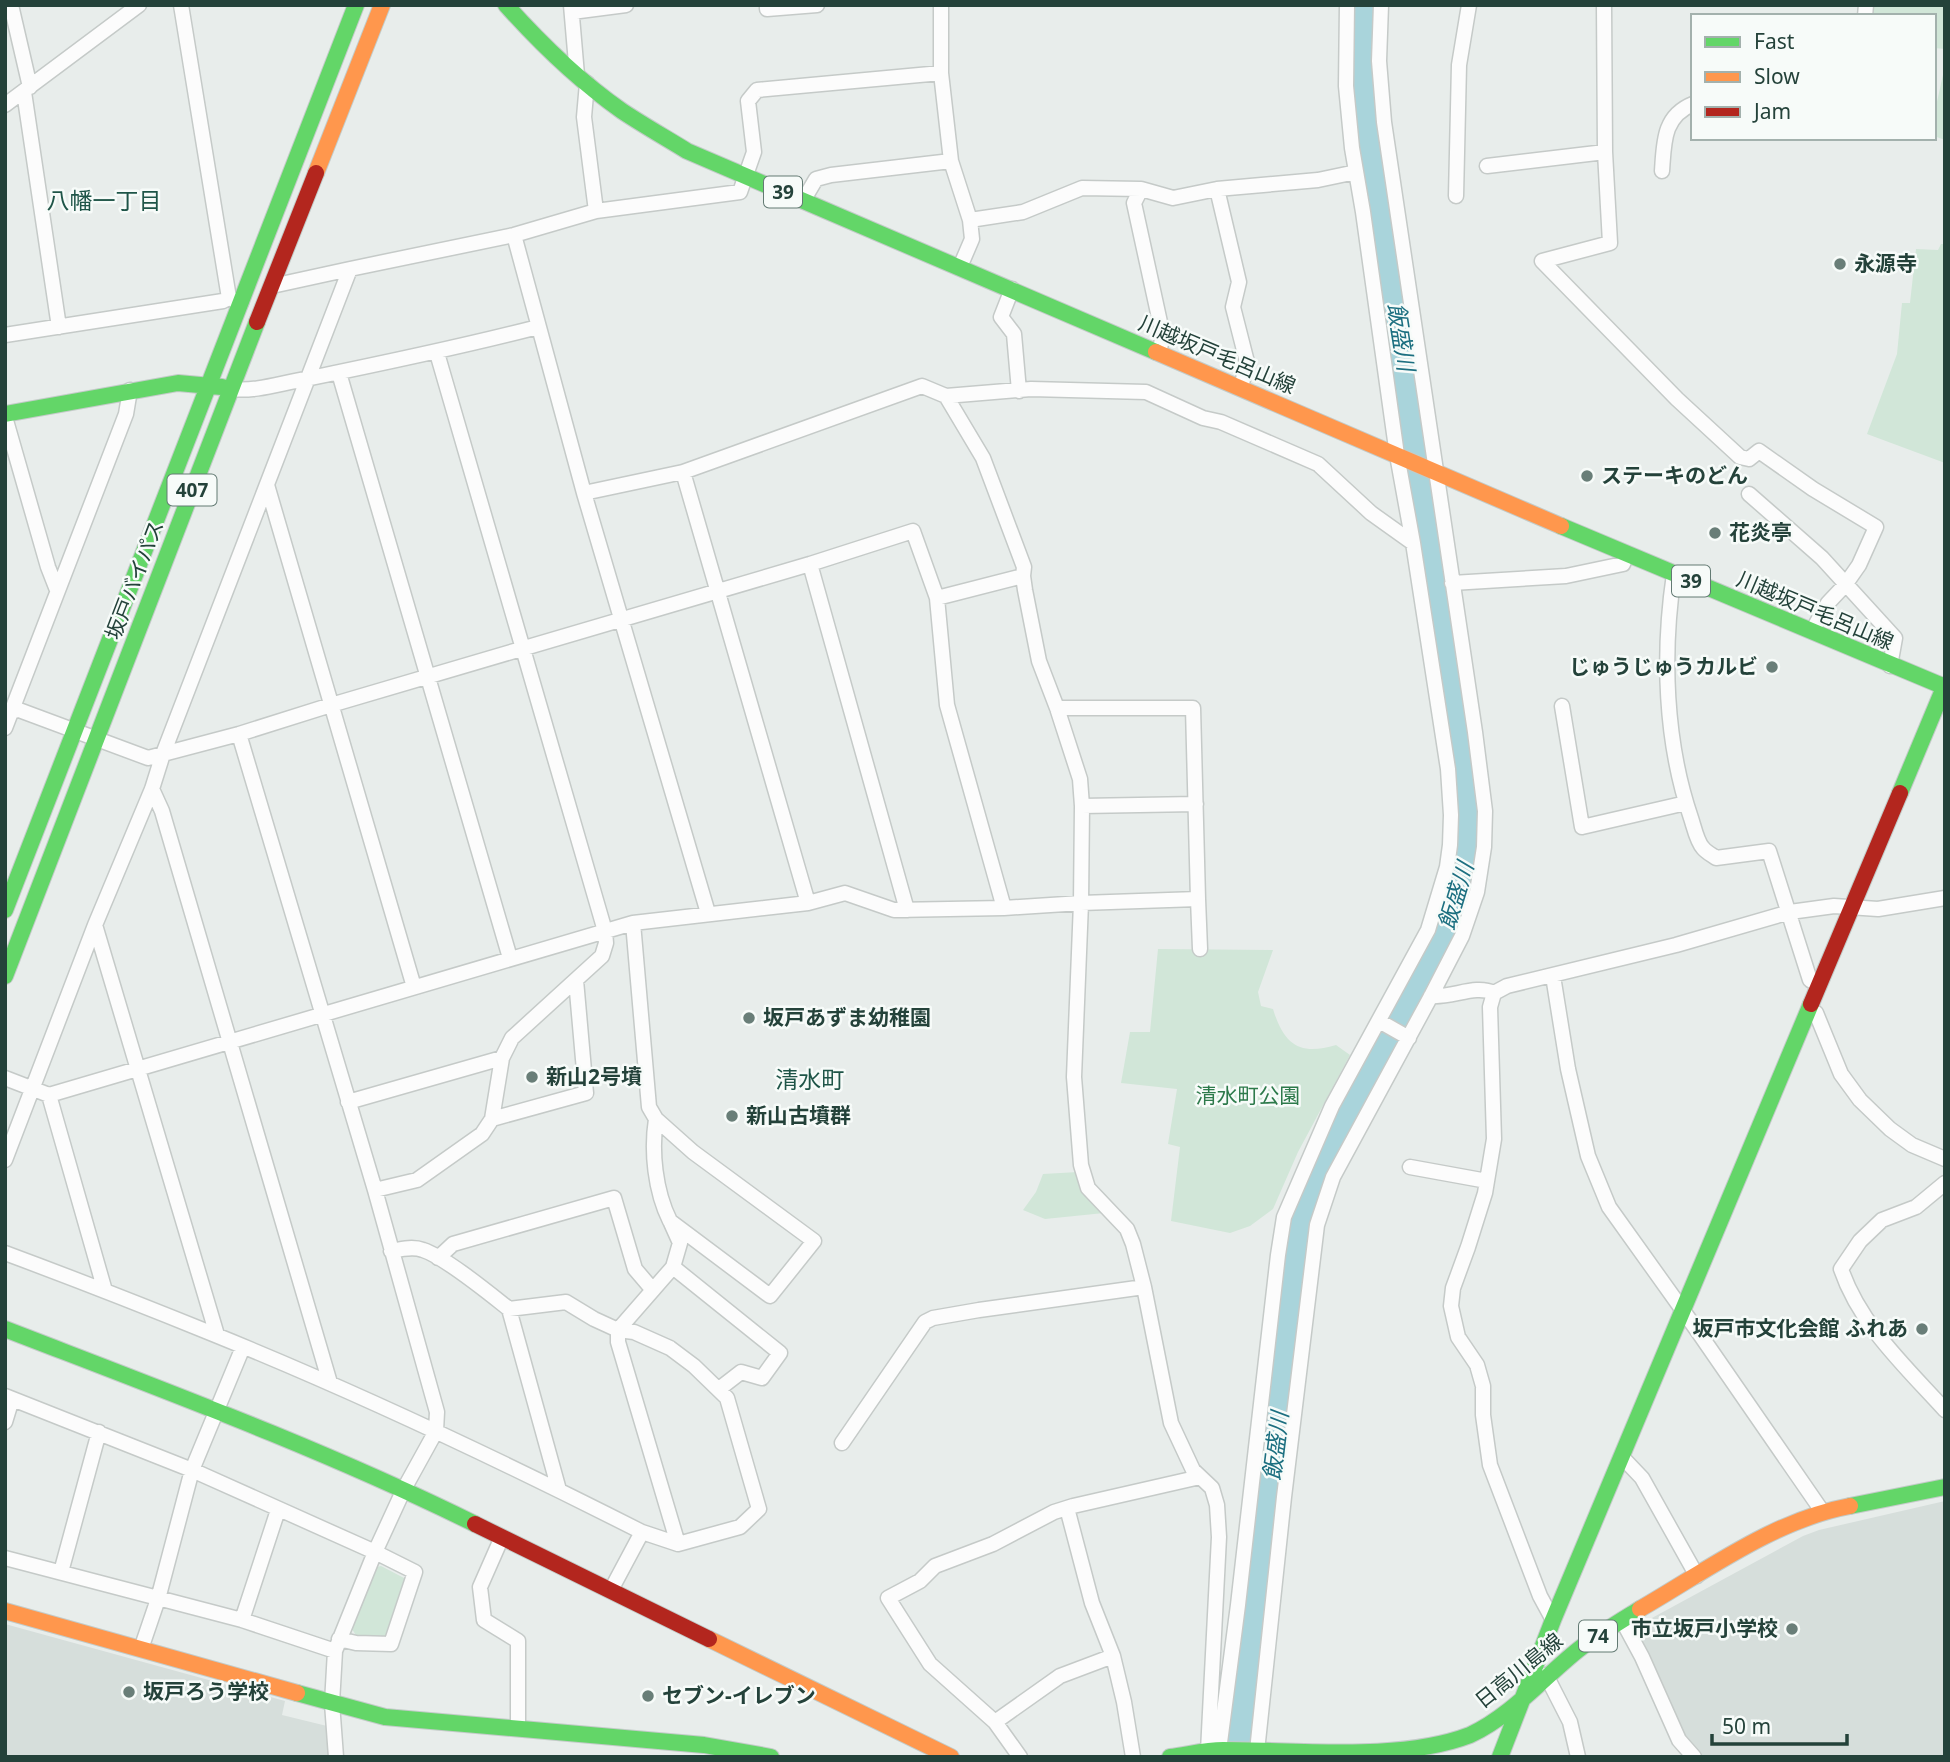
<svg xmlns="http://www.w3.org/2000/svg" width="1950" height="1762" font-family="'Noto Sans','Noto Sans JP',sans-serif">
	<rect width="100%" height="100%" fill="#e8edeb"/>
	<path fill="#d6dedb" d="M1945 1501V1757H1703L1687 1740 1638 1632 1639 1625 1803 1536 1819 1530Z
		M5 1624 285 1701 282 1715 327 1726 332 1757H5Z"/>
	<path fill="#d1e6d8" d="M1874 5H1945V49L1934 48V16H1873Z
		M1945 66V140L1934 136V115Z
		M1941 244H1945V463L1867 434 1897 354 1902 303H1910L1916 249 1938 250Z
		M1158 949 1273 950 1258 992 1261 1006 1273 1009C1284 1045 1300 1056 1336 1045L1350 1055 1298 1152 1273 1209 1250 1226 1230 1233 1171 1221 1180 1147 1168 1144 1177 1089 1121 1083 1130 1032H1150Z
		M1078 1172 1104 1213 1045 1219 1023 1210 1036 1192 1043 1174Z
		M381 1566 406 1579 389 1636 381 1640 357 1637 352 1629 377 1567Z"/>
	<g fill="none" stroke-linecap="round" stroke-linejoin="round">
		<path stroke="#a9d4db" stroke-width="32" d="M1239 1757 1285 1371 1297 1236 1305 1200 1320 1159 1420 987 1438 952 1464 883 1469 853 1471 809 1461 735 1433 564 1366 108 1365 43 1369 5"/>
		<defs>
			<path id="street" d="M11 5 30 87
				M181 5 229 298 241 303
				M571 5 577 75
				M767 5V9L817 5
				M941 5V73L951 161 970 220 972 239 960 267
				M1604 5 1605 152 1610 243 1542 261 1677 399 1740 457 1749 459 1759 451 1813 489 1876 527 1859 565 1845 585 1828 603 1812 631
				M572 12 626 5
				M1865 16 1866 5
				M587 83 584 117 596 211
				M24 92 59 327
				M5 105 139 5
				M1487 166 1605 152
				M1662 171C1664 143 1663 116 1693 104
				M1141 189 1134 203 1163 336 1159 352
				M1217 189 1239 282 1233 307 1247 362 1241 388
				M1456 196 1459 65 1469 5
				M803 201 816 179 831 175 951 161
				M970 220 1023 212 1082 188 1141 189 1173 198 1217 189 1318 180 1356 172
				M514 235 584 493 708 913
				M272 286 350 269
				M1012 289 1001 317 1014 334 1019 391
				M5 335 223 301 229 298
				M339 373 510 958
				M231 389C256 392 281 383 306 379 384 363 461 347 538 327
				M946 396 1031 389 1146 392 1203 418 1221 422 1318 464 1371 513 1413 543
				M5 417 48 567 57 590
				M683 472 808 903
				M267 485 414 987
				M584 493 683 472 922 386 946 396 983 458 1024 567 1023 576 1025 590 1039 661 1057 708 1080 779 1082 806 1081 903 1074 1077 1081 1165 1088 1188 1127 1229 1133 1244 1144 1287 1171 1423 1193 1470 1212 1488 1217 1505 1219 1537 1208 1751
				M1749 494 1822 558 1895 638 1890 666
				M810 564 907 910
				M1674 574C1662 654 1665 742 1691 818 1694 827 1697 842 1703 848 1706 852 1712 855 1716 858L1769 851 1810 980 1819 985
				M1452 583 1566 576 1623 564 1627 554
				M937 598 1023 576
				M1562 706 1582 827 1686 803
				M5 712 19 710 148 758 239 734 331 705 810 564 913 531 937 598 947 705 1004 908
				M5 728 126 414 130 390
				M239 734 375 1190 437 1412 436 1431 404 1489 375 1552 335 1651 332 1703 336 1757
				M152 789 162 811 330 1383
				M1082 806 1196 804
				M1198 899 1200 949
				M633 923 649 1107 656 1119 693 1152 814 1241 770 1296 670 1221C655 1191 651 1151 656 1119
				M95 925 217 1335
				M1553 976 1568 1069 1588 1156 1609 1207 1699 1333 1822 1511
				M1431 996C1453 998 1475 984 1494 993
				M1809 1008 1816 1013 1841 1074 1860 1100 1890 1129 1912 1145 1945 1159
				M1379 1021 1409 1038
				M5 1078 49 1095 633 923 808 903 845 893 894 910 1004 908 1081 903 1198 899 1193 708H1057
				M49 1095 105 1291
				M348 1102 502 1058
				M492 1119 586 1093 576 980
				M5 1160 95 925 152 789 163 754 350 269 514 235 596 211 740 192 754 152 748 101 757 90 941 73
				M1410 1167 1487 1181
				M1945 1183 1916 1207 1882 1220 1860 1241 1841 1269C1860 1325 1906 1367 1945 1410
				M375 1190 417 1180 482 1134 492 1119 502 1058 512 1038 602 956 606 943 605 931 437 353
				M671 1223 680 1243 673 1267 618 1330V1342L678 1544
				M5 1253C75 1279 144 1306 213 1334 359 1393 502 1461 642 1532L678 1544 740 1527 759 1509 727 1398 694 1366 670 1348 634 1332 618 1330 594 1319 566 1302 509 1309C490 1294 445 1257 423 1250 413 1246 401 1249 391 1251
				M438 1258 453 1244 614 1198 635 1269 652 1289
				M673 1267 780 1353 762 1378 741 1372 719 1389
				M509 1309 559 1490
				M5 1396 192 1470 375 1552 415 1572 391 1644 356 1643 339 1639
				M5 1422 12 1399
				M842 1443 925 1322 933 1318 979 1310 1144 1287
				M1622 1457 1642 1478 1697 1576
				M1067 1508 1092 1603 1113 1656
				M502 1537 480 1587 484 1620 518 1641V1728
				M5 1558 242 1620 335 1651
				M61 1572 99 1432
				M611 1590 642 1532
				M242 1620 278 1510
				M1553 1620 1540 1596 1490 1465 1483 1415V1386L1477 1365 1458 1337 1451 1306 1453 1288 1468 1247 1485 1193 1494 1139 1490 1007 1494 993 1507 986 1676 945 1790 912 1834 906 1878 909 1945 898
				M1622 1620 1642 1657 1679 1740 1694 1757
				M141 1649 158 1599 192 1470 243 1347
				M1546 1675 1570 1722 1578 1757
				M995 1722 1060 1676 1113 1656 1124 1702 1133 1757
				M1219 1750 1238 1605 1278 1255 1284 1217 1332 1106 1428 930 1447 867 1450 845 1451 815 1448 769 1413 543 1397 455 1363 212 1352 148 1346 86 1347 5
				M1257 1751 1284 1497 1317 1225 1333 1177 1431 996 1462 936 1477 892 1484 847 1485 811 1475 732 1384 122 1379 61 1381 5
				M1020 1757 995 1722 930 1664 888 1598 920 1581 935 1566 993 1544 1054 1512 1073 1506 1200 1477"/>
			<path id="fast" d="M506 5C541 44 579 81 622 111 643 125 666 138 687 151L1156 352
				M5 414 178 383 222 387
				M1561 526 1945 687
				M1900 793 1945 685
				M5 910 356 5
				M5 976 257 322
				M5 1329C163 1390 323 1449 475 1524
				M1850 1506 1945 1487
				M297 1693 385 1717 704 1745 771 1757
				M1170 1757C1187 1755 1205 1750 1223 1750 1298 1750 1400 1762 1470 1735 1511 1716 1543 1678 1578 1650 1597 1635 1619 1622 1640 1609
				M1500 1757 1553 1620 1811 1004"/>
			<path id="slow" d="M316 173 382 5
				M1156 352 1561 526
				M1640 1609C1706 1571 1774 1520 1850 1506
				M5 1611 297 1693
				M709 1639 951 1757"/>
			<path id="jam" d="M257 322 316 173
				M1811 1004 1900 793
				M475 1524 709 1639"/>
		</defs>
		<use href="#street" stroke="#c5cac8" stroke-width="17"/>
		<use href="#fast" stroke="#c3cbc8" stroke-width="18"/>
		<use href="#slow" stroke="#c3cbc8" stroke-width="18"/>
		<use href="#jam" stroke="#c3cbc8" stroke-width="18"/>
		<use href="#street" stroke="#fcfcfc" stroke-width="14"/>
		<use href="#fast" stroke="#63d668" stroke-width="16"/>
		<use href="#slow" stroke="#ff974d" stroke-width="16"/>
		<use href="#jam" stroke="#b3261e" stroke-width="16"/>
	</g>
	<g fill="#697e78" stroke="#f7fbf9" stroke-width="2.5">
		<circle cx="1840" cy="264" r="7"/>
		<circle cx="1587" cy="476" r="7"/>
		<circle cx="1715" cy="533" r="7"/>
		<circle cx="1772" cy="667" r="7"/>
		<circle cx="749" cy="1018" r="7"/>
		<circle cx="532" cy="1077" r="7"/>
		<circle cx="732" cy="1116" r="7"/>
		<circle cx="1922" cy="1329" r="7"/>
		<circle cx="1792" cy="1629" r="7"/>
		<circle cx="129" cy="1692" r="7"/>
		<circle cx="648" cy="1696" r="7"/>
	</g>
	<g text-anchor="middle" stroke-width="5" stroke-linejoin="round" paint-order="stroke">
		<g fill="#f7fbf9" stroke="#637a73" stroke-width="2">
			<rect x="764" y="176.5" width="38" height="31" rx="5"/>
			<rect x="167.5" y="474.5" width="49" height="31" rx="5"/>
			<rect x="1672" y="565.5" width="38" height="31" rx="5"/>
			<rect x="1579" y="1620.5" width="38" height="31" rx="5"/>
		</g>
		<g font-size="19" font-weight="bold" fill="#24423a">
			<text x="783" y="199">39</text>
			<text x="192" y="497">407</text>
			<text x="1691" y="588">39</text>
			<text x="1598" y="1643">74</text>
		</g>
		<g font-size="21" font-weight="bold" fill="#24423a" stroke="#f7fbf9" text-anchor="start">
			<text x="1854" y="271">永源寺</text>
			<text x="1601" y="483">ステーキのどん</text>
			<text x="1729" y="540">花炎亭</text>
			<text x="1758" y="674" text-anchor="end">じゅうじゅうカルビ</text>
			<text x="763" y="1025">坂戸あずま幼稚園</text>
			<text x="546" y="1084">新山2号墳</text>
			<text x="746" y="1123">新山古墳群</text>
			<text x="1908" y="1336" text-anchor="end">坂戸市文化会館 ふれあ</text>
			<text x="1778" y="1636" text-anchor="end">市立坂戸小学校</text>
			<text x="143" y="1699">坂戸ろう学校</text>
			<text x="662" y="1703">セブン-イレブン</text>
		</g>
		<g font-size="21" fill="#24423a" stroke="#f7fbf9">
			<text transform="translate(1217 355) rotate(23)" y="7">川越坂戸毛呂山線</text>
			<text transform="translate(135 580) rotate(-69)" y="7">坂戸バイパス</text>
			<text transform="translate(1815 611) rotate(23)" y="7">川越坂戸毛呂山線</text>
			<text transform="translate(1519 1671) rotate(-39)" y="7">日高川島線</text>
		</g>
		<g font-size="21" fill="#2d7a4b" stroke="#f7fbf9">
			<text x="1248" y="1103">清水町公園</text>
		</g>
		<g font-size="23" fill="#1f5548" stroke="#f7fbf9">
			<text x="104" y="209">八幡一丁目</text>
			<text x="810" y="1088">清水町</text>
		</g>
		<g font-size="23" font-style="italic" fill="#1c6f80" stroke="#f7fbf9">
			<text transform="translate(1401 337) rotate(81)" y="8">飯盛川</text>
			<text transform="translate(1456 896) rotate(-73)" y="8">飯盛川</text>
			<text transform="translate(1276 1446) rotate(-83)" y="8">飯盛川</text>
		</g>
	</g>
	<rect width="1950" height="1762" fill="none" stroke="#24423a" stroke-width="14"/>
	<rect x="1691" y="14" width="245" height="126" fill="#f7fbf9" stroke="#a3b1ad" stroke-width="2"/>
	<rect x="1705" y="37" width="35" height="10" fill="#63d668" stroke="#a3b1ad" stroke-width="2"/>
	<text x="1754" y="49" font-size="21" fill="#24423a">Fast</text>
	<rect x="1705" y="72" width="35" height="10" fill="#ff974d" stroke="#a3b1ad" stroke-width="2"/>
	<text x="1754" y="84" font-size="21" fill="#24423a">Slow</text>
	<rect x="1705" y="107" width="35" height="10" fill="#b3261e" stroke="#a3b1ad" stroke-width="2"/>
	<text x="1754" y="119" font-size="21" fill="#24423a">Jam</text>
	<path d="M1712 1734v10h135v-10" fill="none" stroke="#24423a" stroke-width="3.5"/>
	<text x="1722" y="1734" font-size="21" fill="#24423a" stroke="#f7fbf9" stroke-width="5" paint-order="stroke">50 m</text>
</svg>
